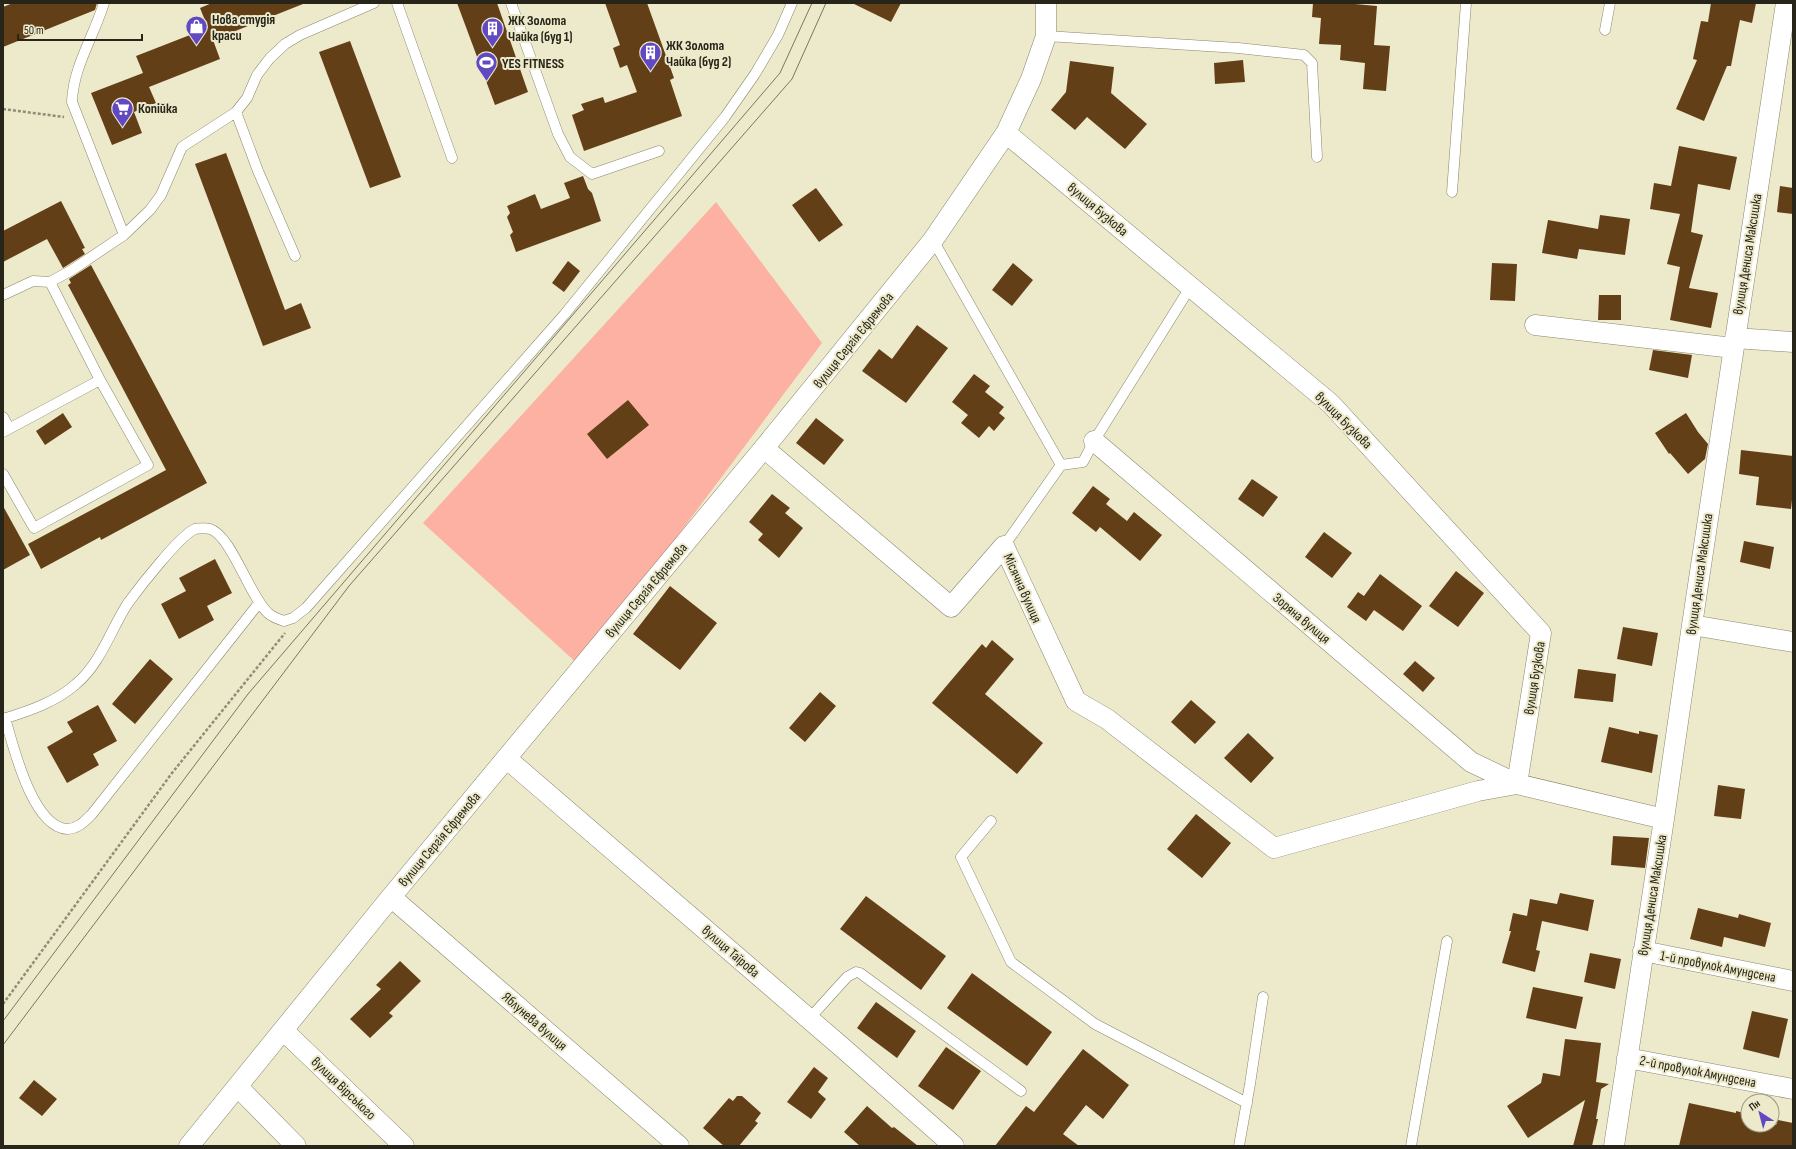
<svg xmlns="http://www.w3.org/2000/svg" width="1796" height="1149" font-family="'Sofia Sans Condensed',sans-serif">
	<rect width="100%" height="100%" fill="#ede9cb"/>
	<path fill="#fcb1a3" d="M716 202 822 343 580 666 423 523Z"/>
	<path fill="#633f17" d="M13 3H97L95 10 3 47V7Z
		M212 3 303 4 213 40 220 59 149 87 156 103 134 112 142 133 112 145 91 93 143 73 136 56 208 28 200 8Z
		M457 3H497L528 92 495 105Z
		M605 3H647L674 78 670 80 682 116 584 151 572 115 584 110 581 104 603 97 605 103 637 92 627 65 620 68 613 48 620 45Z
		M852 3H901L891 22Z
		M1313 3H1355V4L1377 6 1374 45 1390 46 1386 91 1363 89 1365 63 1340 60 1341 45 1319 44 1321 18 1312 17Z
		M1711 3H1756L1752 23 1740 20 1731 66H1727L1704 121 1676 109 1697 60 1693 59 1701 21 1708 22Z
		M350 41 401 177 370 188 319 52Z
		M1243 60 1245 82 1215 84 1214 63Z
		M1070 61 1114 67 1111 93 1147 124 1125 149 1087 117 1075 130 1051 110 1066 92Z
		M1679 146 1737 157 1730 190 1698 184 1691 232 1703 235 1689 288 1718 293 1711 328 1670 320 1680 267 1667 264 1680 214 1650 209 1654 183 1671 186Z
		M226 153 285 310 301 303 311 328 263 346 195 164Z
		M583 176 588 189 592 193 601 221 516 252 510 235 513 232 507 217 510 213 507 206 535 194 541 209 570 198 564 183Z
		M1780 186 1793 188V214L1777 212Z
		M816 188 843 225 819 242 792 205Z
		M61 201 85 248 82 249 85 254 63 268 47 239 3 262V231Z
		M1600 215 1630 219 1625 255 1579 249 1577 259 1542 253 1548 220 1598 229Z
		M568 261 580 271 564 292 552 283Z
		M1013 263 1033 280 1012 306 992 290Z
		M1492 263 1517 264 1515 301 1490 300Z
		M91 265 207 483 101 540 100 537 41 569 28 544 166 470 68 285 71 283 69 279Z
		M1599 295H1621V320H1598Z
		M917 325 948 348 906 403 862 371 879 349 892 359Z
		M1653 350 1692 355 1688 378 1649 370Z
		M974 374 990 386 985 392 1004 407 999 413 1005 418 994 431 989 426 979 438 961 423 968 415 952 402Z
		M628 400 649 425 607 459 587 434Z
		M63 413 72 427 45 445 36 431Z
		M1686 413 1698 432 1708 444 1705 459 1688 474 1670 453 1669 454 1655 433Z
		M816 418 844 440 824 465 796 443Z
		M1741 450 1793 456V491L1791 509 1756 505 1759 477 1739 474Z
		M1252 479 1278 497 1263 517 1238 499Z
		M1093 486 1110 499 1106 504 1127 521 1134 512 1162 535 1140 561 1100 527 1096 532 1072 513Z
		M772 494 790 508 785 513 803 528 779 558 758 540 763 534 749 522Z
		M3 506 30 555 3 570Z
		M1324 532 1352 553 1332 578 1305 557Z
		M1744 541 1774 547 1770 569 1740 562Z
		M215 559 232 593 207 606 214 620 179 639 161 604 186 591 179 578Z
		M1456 571 1484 593 1458 627 1429 606Z
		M1380 574 1422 606 1403 631 1374 610 1366 621 1347 607 1358 592 1364 596Z
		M670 586 717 623 680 670 633 634Z
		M1623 627 1658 633 1652 666 1617 659Z
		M992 640 1014 659 985 694 1043 743 1017 774 932 703 982 644 986 648Z
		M150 659 173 679 135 724 112 704Z
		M1415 661 1435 678 1423 692 1403 674Z
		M1578 669 1616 674 1613 702 1574 698Z
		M820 692 836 706 805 742 789 728Z
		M1191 700 1216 722 1195 744 1171 722Z
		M98 705 117 741 93 754 99 765 67 783 47 747 73 732 67 722Z
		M1609 727 1639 734V731L1658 735 1652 773 1601 762Z
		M1248 733 1274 758 1251 783 1224 758Z
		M1718 785 1745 789 1741 819 1714 816Z
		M1196 814 1231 843 1202 878 1167 849Z
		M1613 836 1649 838 1645 868 1611 865Z
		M1560 893 1594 900 1588 931 1542 921 1536 950 1540 951 1535 972 1502 963 1511 931H1509L1513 913 1527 916 1530 899 1557 904Z
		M866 896 946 956 921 990 840 929Z
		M1698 908 1738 918 1739 914 1771 923 1765 947 1724 937 1722 947 1690 939Z
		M1590 953 1621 959 1615 989 1584 982Z
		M400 961 421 981 389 1013 393 1016 370 1038 350 1019 381 989 376 985Z
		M972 973 1052 1032 1027 1066 947 1008Z
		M1533 987 1583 997 1576 1029 1526 1018Z
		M876 1002 916 1031 897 1058 857 1028Z
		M1752 1011 1788 1019 1779 1058 1743 1049Z
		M1565 1039 1601 1043 1596 1082 1609 1084 1601 1089 1596 1119H1598L1592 1146H1573L1585 1100 1528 1138 1507 1106 1541 1083 1543 1073 1560 1076Z
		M946 1047 981 1071 953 1110 918 1086Z
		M1083 1049 1129 1085 1103 1119 1086 1105 1063 1134 1079 1146H995L1026 1106 1034 1112Z
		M814 1067 828 1078 818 1092 826 1099 811 1119 787 1102Z
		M34 1080 57 1099 42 1116 19 1098Z
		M737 1096H742L761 1113 755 1121 758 1123 739 1146H724L703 1128 729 1098 733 1101Z
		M1689 1103 1736 1113V1111L1748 1114V1125H1776L1778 1120 1793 1123V1146H1679Z
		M867 1106 892 1128 894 1127 918 1146H860L844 1132Z"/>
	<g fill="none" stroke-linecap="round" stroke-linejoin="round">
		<defs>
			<path id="lane" d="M104 3C94 36 73 67 72 102L124 235
				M397 3 452 158
				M511 3 558 134 570 157 592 174 659 151
				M1605 30 1610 3
				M1046 36 1238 48 1304 55 1312 63 1317 157
				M236 112 258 171 295 256
				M1452 192 1466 3
				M933 240 1061 465
				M3 295 33 281 50 282 72 270 124 235 150 210 161 195 182 147 236 112 247 98 257 75 270 58 285 44 300 35 374 3
				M3 417 9 428
				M3 432 100 380 50 282
				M3 474 34 528 148 465 100 380
				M1004 546 1061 465 1083 462 1094 441 1191 286
				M5 718C13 745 32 827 67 829 78 829 85 821 92 814L259 603
				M3 719C29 711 56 702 76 684 101 663 111 629 128 603 139 588 180 535 195 529 198 528 207 528 210 529 231 535 250 597 268 613 272 617 278 619 284 621L293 618 306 608 564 315 725 117 755 74 778 35 792 3
				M991 821 961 857 1011 962 1095 1024 1247 1103
				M809 1019 847 977 856 972 860 973 1021 1091
				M1239 1146 1250 1084 1263 997
				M1411 1146 1447 941"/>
			<path id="street" d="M1006 133 1331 404 1541 633 1517 784 1471 762 1094 441
				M1535 325 1733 348
				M1735 338 1793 342
				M764 448 951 607 1004 546 1076 701 1107 719 1274 848 1478 791 1517 784 1664 819
				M1692 625 1793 642
				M506 758 844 1049 954 1146
				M391 897 679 1146
				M1643 951 1793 981
				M284 1031 404 1146
				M1627 1058 1793 1089
				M238 1087 296 1146
				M189 1146 391 897 764 448 933 240 1006 133 1031 79 1046 36V3
				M1614 1146 1664 819 1692 625 1786 3"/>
		</defs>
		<use href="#lane" stroke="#8a866c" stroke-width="11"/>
		<use href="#street" stroke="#8a866c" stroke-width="21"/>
		<path stroke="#908d78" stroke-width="2.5" stroke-dasharray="3 2" stroke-linecap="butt" d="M3 109 64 117
			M3 1004 172 773 285 633"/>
		<use href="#lane" stroke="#fff" stroke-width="10"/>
		<use href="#street" stroke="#fff" stroke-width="20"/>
		<path stroke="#797663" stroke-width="1" d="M3 1021 248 694 780 73 812 3
			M3 1045 349 586 792 79 826 3"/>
	</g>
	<defs>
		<symbol id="shop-pin" viewBox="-11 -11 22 30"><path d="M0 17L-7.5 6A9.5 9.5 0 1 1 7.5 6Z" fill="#6049c2" stroke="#ede9cb"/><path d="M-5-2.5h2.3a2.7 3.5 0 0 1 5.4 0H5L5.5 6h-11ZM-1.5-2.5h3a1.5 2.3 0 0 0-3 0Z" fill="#fff"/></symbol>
		<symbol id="building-pin" viewBox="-11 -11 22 30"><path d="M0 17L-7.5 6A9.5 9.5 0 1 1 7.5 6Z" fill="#6049c2" stroke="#ede9cb"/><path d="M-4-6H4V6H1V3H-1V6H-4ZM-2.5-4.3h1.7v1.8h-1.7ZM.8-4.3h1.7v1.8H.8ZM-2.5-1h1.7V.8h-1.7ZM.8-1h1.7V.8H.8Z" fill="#fff"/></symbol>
		<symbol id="stadium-pin" viewBox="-11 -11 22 30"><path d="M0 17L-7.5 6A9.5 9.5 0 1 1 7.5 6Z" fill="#6049c2" stroke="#ede9cb"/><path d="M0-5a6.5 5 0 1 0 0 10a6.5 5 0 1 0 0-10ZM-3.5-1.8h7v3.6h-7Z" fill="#fff"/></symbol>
		<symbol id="supermarket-pin" viewBox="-11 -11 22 30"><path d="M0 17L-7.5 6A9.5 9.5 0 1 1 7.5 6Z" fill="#6049c2" stroke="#ede9cb"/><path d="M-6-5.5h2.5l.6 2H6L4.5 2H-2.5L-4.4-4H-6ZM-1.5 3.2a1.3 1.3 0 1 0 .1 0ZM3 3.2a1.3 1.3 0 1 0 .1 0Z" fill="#fff"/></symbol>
	</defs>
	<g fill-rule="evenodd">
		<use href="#shop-pin" x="184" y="14" width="25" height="34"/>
		<use href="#building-pin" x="480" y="16" width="25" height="34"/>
		<use href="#building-pin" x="638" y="40" width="25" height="34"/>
		<use href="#stadium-pin" x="474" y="50" width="25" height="34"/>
		<use href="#supermarket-pin" x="110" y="96" width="25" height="34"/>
	</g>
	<g text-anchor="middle" stroke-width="4" stroke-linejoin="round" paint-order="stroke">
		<g font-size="14" font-weight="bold" fill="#27251a" stroke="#ede9cb" text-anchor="start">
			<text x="212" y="24">Нова студія<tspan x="212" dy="16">краси</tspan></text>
			<text x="508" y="25">ЖК Золота<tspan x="508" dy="16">Чайка (буд 1)</tspan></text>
			<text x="666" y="50">ЖК Золота<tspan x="666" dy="16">Чайка (буд 2)</tspan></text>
			<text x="502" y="68">YES FITNESS</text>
			<text x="138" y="113">Копійка</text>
		</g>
		<g font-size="14" fill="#27251a" stroke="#ede9cb">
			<text transform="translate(1098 209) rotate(40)" y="5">вулиця Бузкова</text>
			<text transform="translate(1747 254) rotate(-81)" y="5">вулиця Дениса Максишка</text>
			<text transform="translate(853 340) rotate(-51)" y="5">вулиця Сергія Єфремова</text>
			<text transform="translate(1344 420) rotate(45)" y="5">вулиця Бузкова</text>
			<text transform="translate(1699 574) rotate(-82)" y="5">вулиця Дениса Максишка</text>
			<text transform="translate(1023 588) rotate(66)" y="5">Місячна вулиця</text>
			<text transform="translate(646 590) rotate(-50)" y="5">вулиця Сергія Єфремова</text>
			<text transform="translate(1302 618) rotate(40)" y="5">Зоряна вулиця</text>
			<text transform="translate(1534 678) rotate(-81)" y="5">вулиця Бузкова</text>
			<text transform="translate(439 839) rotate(-50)" y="5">вулиця Сергія Єфремова</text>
			<text transform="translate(1652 895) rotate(-81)" y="5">вулиця Дениса Максишка</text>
			<text transform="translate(731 951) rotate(41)" y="5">вулиця Таїрова</text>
			<text transform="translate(1718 966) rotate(11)" y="5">1-й провулок Амундсена</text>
			<text transform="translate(535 1021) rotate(41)" y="5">Яблунева вулиця</text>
			<text transform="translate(1698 1071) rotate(11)" y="5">2-й провулок Амундсена</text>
			<text transform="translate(344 1088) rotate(44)" y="5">вулиця Вірського</text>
		</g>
	</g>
	<rect width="1796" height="1149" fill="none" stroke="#27251a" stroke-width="8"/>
	<g transform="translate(1760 1113) rotate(324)"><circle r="19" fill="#ede9cb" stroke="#9e9b84"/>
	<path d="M0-3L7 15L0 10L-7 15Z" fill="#6049c2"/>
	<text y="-6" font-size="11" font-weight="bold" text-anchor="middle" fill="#27251a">Пн</text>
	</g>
	<path d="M18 34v6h124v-6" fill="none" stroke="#27251a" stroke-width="2"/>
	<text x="24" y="34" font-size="12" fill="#27251a" stroke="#ede9cb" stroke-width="3" paint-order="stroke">50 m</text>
</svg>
